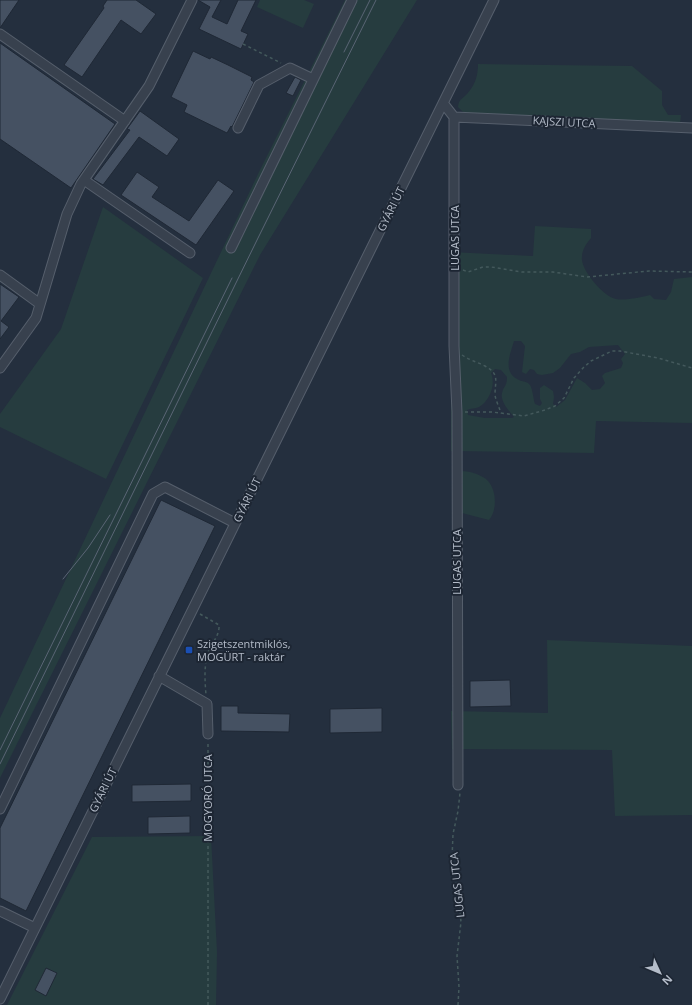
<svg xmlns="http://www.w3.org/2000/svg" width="692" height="1005" font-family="'Open Sans',sans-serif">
	<rect width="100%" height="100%" fill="#242f3e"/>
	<path fill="#263c3f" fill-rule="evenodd" d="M260 0H304L314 4 303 28 257 7Z
		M345 0H417L260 255 0 778V718L258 174Z
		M478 64 632 66 662 91V105L668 115H681L680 124 466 115 458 107C459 99 461 100 467 94 475 85 478 76 478 64Z
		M103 207 203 278 106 479 0 427V414L61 329Z
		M535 226 591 229V238C586 244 581 251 582 260 583 272 604 297 616 299 625 301 641 297 650 295L654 299 666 300 671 292 674 279 692 277V423L596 421 594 453 451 451V252L533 256ZM514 341H521L525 346 522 372 526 374 530 369 534 370 537 374 542 375 553 373 560 368 571 354 580 352 589 347 618 345 625 354 621 359 623 363 621 368 605 373 602 376 605 383 600 389 592 390 585 383 577 378 565 400 556 407 553 404 554 397 553 391 544 385 540 388V399L542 403 540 406 535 404C533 398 533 390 530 385 527 381 523 382 519 380 502 372 510 355 514 341ZM495 369 501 370 507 377C507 387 504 385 502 393 500 401 509 411 514 417L512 418H485L468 415 467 410C471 408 475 409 479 407 490 401 496 384 491 373Z
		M462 471C469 471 483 475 488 481 497 491 497 511 489 520L462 513 459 507Z
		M547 640 692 646V815L615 816 612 750 452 749 451 711 548 713Z
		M211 836 217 952 216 1005H7L92 837Z"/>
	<path fill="#455162" stroke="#1f2835" d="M0 0H19L0 28Z
		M107 0H136L156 14 141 34 121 20 82 77 64 65 104 8 103 6Z
		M198 0H221L212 17 227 24 238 0H256L241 31 248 34 241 49 199 29 210 7Z
		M0 43 115 124 71 188 0 139Z
		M193 51 210 59 211 57 228 65 252 77 251 80 254 82 232 127 231 126 227 133 184 112 187 105 171 97Z
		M295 77 301 80 293 96 286 93Z
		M140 111 179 139 167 156 139 137 103 185 93 179 130 130 127 129Z
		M137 172 159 187 152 197 189 221 218 180 234 191 196 245 121 195Z
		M0 284 19 297 1 321 9 327 0 339Z
		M161 500 215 526 26 911 0 898V828Z
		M510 680 511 706 470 707V681Z
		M221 706H238V713L290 714 289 732 221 731Z
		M382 708V732L330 733V709Z
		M191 784V801L132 802V785Z
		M190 816V833L148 834V817Z
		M46 968 57 973 46 996 35 990Z"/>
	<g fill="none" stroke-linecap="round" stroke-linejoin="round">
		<defs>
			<path id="minor" d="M0 34 125 121
				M443 103 454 117 692 128
				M454 117V346L457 412 458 785
				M238 128 259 85 290 68 313 79
				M84 180 190 253
				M231 248 352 0
				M0 275 40 304
				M0 368 36 318 67 214 81 184 149 86 192 0
				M159 676 207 704 208 734
				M0 809 153 494 165 487 235 523
				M0 911 35 928
				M0 999 494 0"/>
		</defs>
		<use href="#minor" stroke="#565f6c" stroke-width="11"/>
		<path stroke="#44595c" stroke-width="1.5" stroke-dasharray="3 3" stroke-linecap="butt" d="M243 44 281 63
			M463 270 468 272 483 267H491L522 272H553L587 277 649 271 692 272
			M462 355C469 360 477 362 485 366 500 374 495 381 495 395 496 401 499 407 501 413
			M465 412H492L524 416 545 410 555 406 564 398 574 378 583 368 591 361 612 351H620L658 358 692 368
			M200 614 219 625C220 637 209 645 207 657 204 669 205 682 206 695
			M208 1005V743
			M458 1005 459 987 457 956 461 922 459 899 452 859 453 834 458 811 460 793"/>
		<use href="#minor" stroke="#38414e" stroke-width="9"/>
		<path stroke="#5a6575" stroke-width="1" d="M344 52 370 0
			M63 579 88 548 110 515
			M0 750 232 278
			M0 764 259 236 376 0"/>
	</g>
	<rect fill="#1a4fb4" stroke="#1d2633" stroke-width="1.5" x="185" y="646" width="8" height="8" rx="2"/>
	<g text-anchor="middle" stroke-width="4" stroke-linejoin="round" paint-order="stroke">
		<g font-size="11" fill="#b4bcc9" stroke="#1d2633">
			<text transform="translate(564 122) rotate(3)" y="4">KAJSZI UTCA</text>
			<text transform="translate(391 209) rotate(-64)" y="4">GYÁRI ÚT</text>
			<text transform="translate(455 238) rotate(-90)" y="4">LUGAS UTCA</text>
			<text transform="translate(247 500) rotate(-64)" y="4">GYÁRI ÚT</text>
			<text transform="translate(457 562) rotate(-90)" y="4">LUGAS UTCA</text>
			<text transform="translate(103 790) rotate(-64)" y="4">GYÁRI ÚT</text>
			<text transform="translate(208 798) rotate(-90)" y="4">MOGYORÓ UTCA</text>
			<text transform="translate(457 885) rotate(-96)" y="4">LUGAS UTCA</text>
		</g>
		<g font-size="11" fill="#b4bcc9" stroke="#1d2633" text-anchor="start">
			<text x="197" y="648">Szigetszentmiklós,<tspan x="197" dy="13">MOGÜRT - raktár</tspan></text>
		</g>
	</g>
	<g transform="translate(660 973) rotate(134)" stroke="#1d2633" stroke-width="3" paint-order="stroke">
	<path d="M0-3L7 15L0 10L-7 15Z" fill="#b4bcc9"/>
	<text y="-6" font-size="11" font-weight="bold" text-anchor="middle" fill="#b4bcc9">N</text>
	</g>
</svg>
